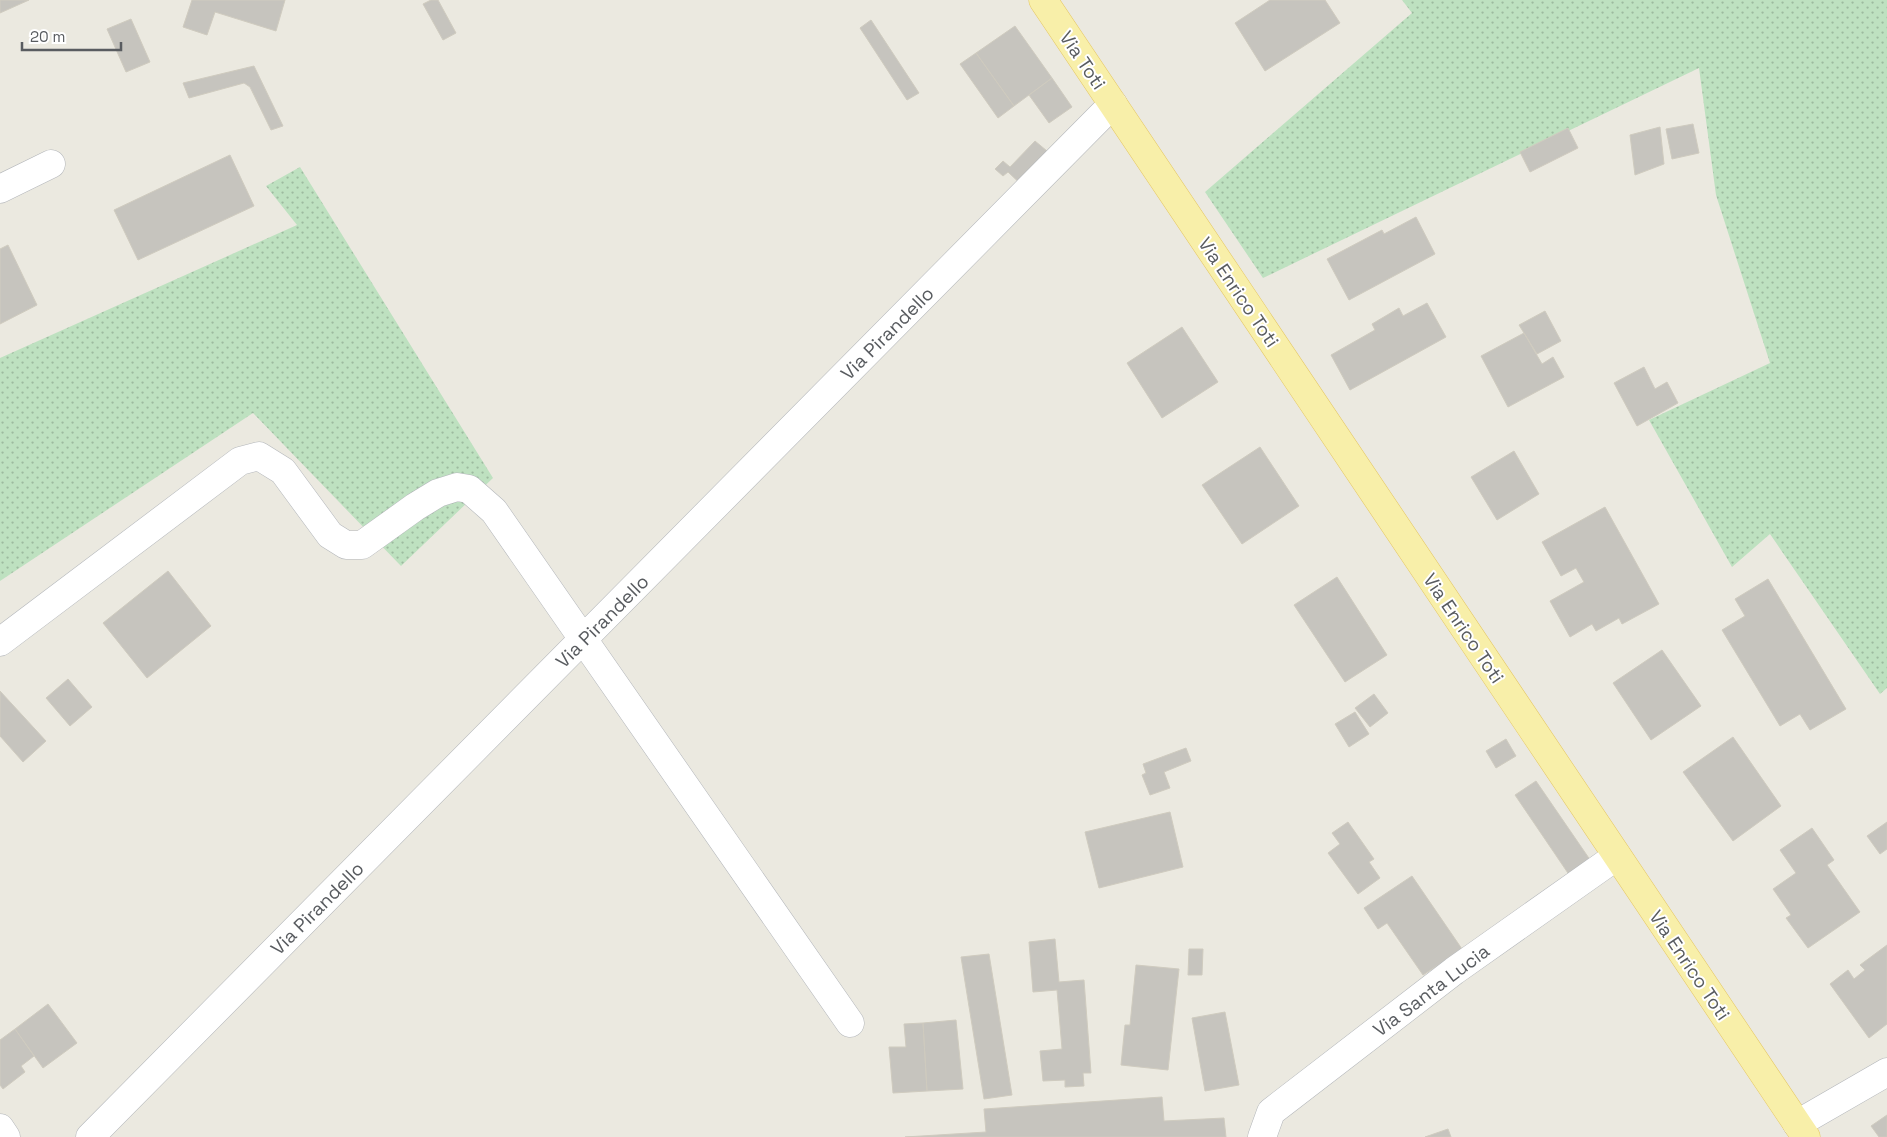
<svg xmlns="http://www.w3.org/2000/svg" width="1887" height="1137" font-family="'Space Grotesk',sans-serif">
	<defs>
		<pattern id="green-dots" width="8" height="8" patternUnits="userSpaceOnUse" patternTransform="scale(1.25)"><rect width="8" height="8" fill="#bee1c0"/><path d="M2 2h.1M6 6h.1" fill="none" stroke="#9dba9f" stroke-width="1.8" stroke-linecap="round"/></pattern>
	</defs>
	<rect width="100%" height="100%" fill="#ebe9e0"/>
	<path fill="url(#green-dots)" d="M1402 0H1887V688L1880 694 1770 534 1732 567 1649 420 1770 363 1716 195 1699 68 1263 278 1205 192 1412 13Z
		M300 167 493 478 401 566 253 413 0 581V358L297 225 266 186Z"/>
	<path fill="#c6c4be" stroke="#cfcbbf" d="M0 0H29L0 13Z
		M192 0H285L276 31 215 12 207 35 183 27Z
		M431 0H438L456 33 443 40 423 4Z
		M1270 0H1325L1340 23 1265 71 1235 23Z
		M131 19 150 62 126 72 107 29Z
		M871 20 919 93 907 100 860 28Z
		M1015 26 1052 78 1014 106 976 53Z
		M976 53 1014 106 998 118 960 64Z
		M254 66 283 126 271 130 250 87 244 83 189 98 183 83Z
		M1052 78 1072 107 1049 123 1029 95Z
		M1693 124 1699 153 1672 159 1666 129Z
		M1660 127 1664 164 1635 175 1630 135Z
		M1568 128 1578 148 1530 172 1520 152Z
		M1035 141 1053 156 1026 189 1008 172 1003 176 995 169 1003 161 1010 167Z
		M230 155 254 206 138 260 114 210Z
		M1416 217 1435 254 1349 300 1327 259 1382 230 1384 234Z
		M8 245 37 305 0 324V249Z
		M1427 303 1446 337 1350 390 1331 355 1375 330 1372 324 1399 308 1403 316Z
		M1545 311 1561 341 1537 354 1519 325Z
		M1182 327 1218 382 1162 418 1127 363Z
		M1524 333 1542 364 1553 357 1564 377 1508 407 1481 356Z
		M1644 367 1655 389 1667 382 1678 403 1637 426 1614 383Z
		M1260 447 1299 506 1242 544 1202 485Z
		M1514 451 1539 494 1497 520 1471 477Z
		M1605 507 1659 604 1622 624 1619 618 1596 631 1592 624 1570 637 1550 601 1584 582 1576 568 1561 576 1542 542Z
		M168 571 211 626 147 678 103 623Z
		M1337 577 1387 655 1345 682 1294 605Z
		M1768 579 1846 709 1810 730 1800 714 1780 726 1722 630 1745 616 1735 599Z
		M1662 650 1701 706 1651 740 1613 683Z
		M68 679 92 707 70 726 46 698Z
		M0 691 46 741 23 762 0 736Z
		M1374 694 1388 713 1370 727 1355 708Z
		M1355 712 1369 734 1349 747 1335 724Z
		M1733 737 1781 806 1733 841 1683 772Z
		M1506 739 1516 756 1496 768 1486 751Z
		M1186 748 1191 761 1164 772 1170 788 1150 795 1142 775 1146 773 1143 764Z
		M1536 781 1595 867 1574 882 1515 795Z
		M1170 812 1183 867 1099 888 1085 832Z
		M1348 822 1374 859 1369 862 1380 878 1358 894 1328 853 1340 844 1332 833Z
		M1887 822V849L1880 854 1867 836Z
		M1812 828 1834 860 1827 865 1860 912 1808 948 1786 918 1791 915 1773 889 1796 873 1780 850Z
		M1412 876 1462 949 1423 975 1387 923 1378 929 1364 908Z
		M1055 939 1059 982 1084 980 1091 1073H1083L1084 1086 1065 1087V1080L1043 1081 1040 1051 1062 1049 1057 990 1033 992 1029 942Z
		M1887 945V1024L1869 1038 1830 984 1848 970 1854 979 1865 970 1860 965Z
		M1189 949H1203L1202 975H1188Z
		M989 954 1012 1095 984 1099 961 957Z
		M1136 965 1179 969 1168 1070 1121 1065 1125 1025H1130Z
		M48 1004 77 1043 43 1068 15 1029Z
		M1225 1012 1239 1085 1205 1091 1192 1018Z
		M956 1020 963 1089 927 1091 923 1023Z
		M923 1023 927 1091 893 1093 889 1047H906L904 1024Z
		M15 1029 34 1056 21 1066 25 1072 3 1089 0 1085V1040Z
		M1162 1097 1164 1121 1224 1118 1226 1137H905L986 1132 984 1109Z
		M1887 1115V1137H1879L1871 1126Z
		M1448 1129 1451 1137H1425Z"/>
	<g fill="none" stroke-linecap="round" stroke-linejoin="round">
		<defs>
			<path id="minor" d="M0 189 51 164
				M0 642 240 461 259 456 283 471 330 535 346 545H362L415 507 438 493 457 487 469 489 494 511 850 1023
				M1797 1124 1887 1072
				M0 1128 6 1137
				M90 1137 1113 104
				M1262 1137 1271 1112 1454 971 1617 856"/>
			<path id="major" d="M1043 0 1806 1137"/>
		</defs>
		<use href="#minor" stroke="#b3b6ba" stroke-width="29"/>
		<use href="#major" stroke="#e5c660" stroke-width="29"/>
		<use href="#minor" stroke="#fff" stroke-width="28"/>
		<use href="#major" stroke="#f8efa9" stroke-width="28"/>
	</g>
	<g text-anchor="middle" stroke-width="4" stroke-linejoin="round" paint-order="stroke">
		<g font-size="19" fill="#595c60" stroke="#fff">
			<text transform="translate(1083 60) rotate(56)" y="7">Via Toti</text>
			<text transform="translate(1239 292) rotate(56)" y="7">Via Enrico Toti</text>
			<text transform="translate(887 333) rotate(-45)" y="7">Via Pirandello</text>
			<text transform="translate(602 621) rotate(-45)" y="7">Via Pirandello</text>
			<text transform="translate(1464 628) rotate(56)" y="7">Via Enrico Toti</text>
			<text transform="translate(317 908) rotate(-45)" y="7">Via Pirandello</text>
			<text transform="translate(1690 965) rotate(56)" y="7">Via Enrico Toti</text>
			<text transform="translate(1431 990) rotate(-37)" y="7">Via Santa Lucia</text>
		</g>
	</g>
	<path d="M22 42v8h99v-8" fill="none" stroke="#595c60" stroke-width="2.5"/>
	<text x="30" y="42" font-size="15" fill="#595c60" stroke="#ffffff" stroke-width="4" paint-order="stroke">20 m</text>
</svg>
